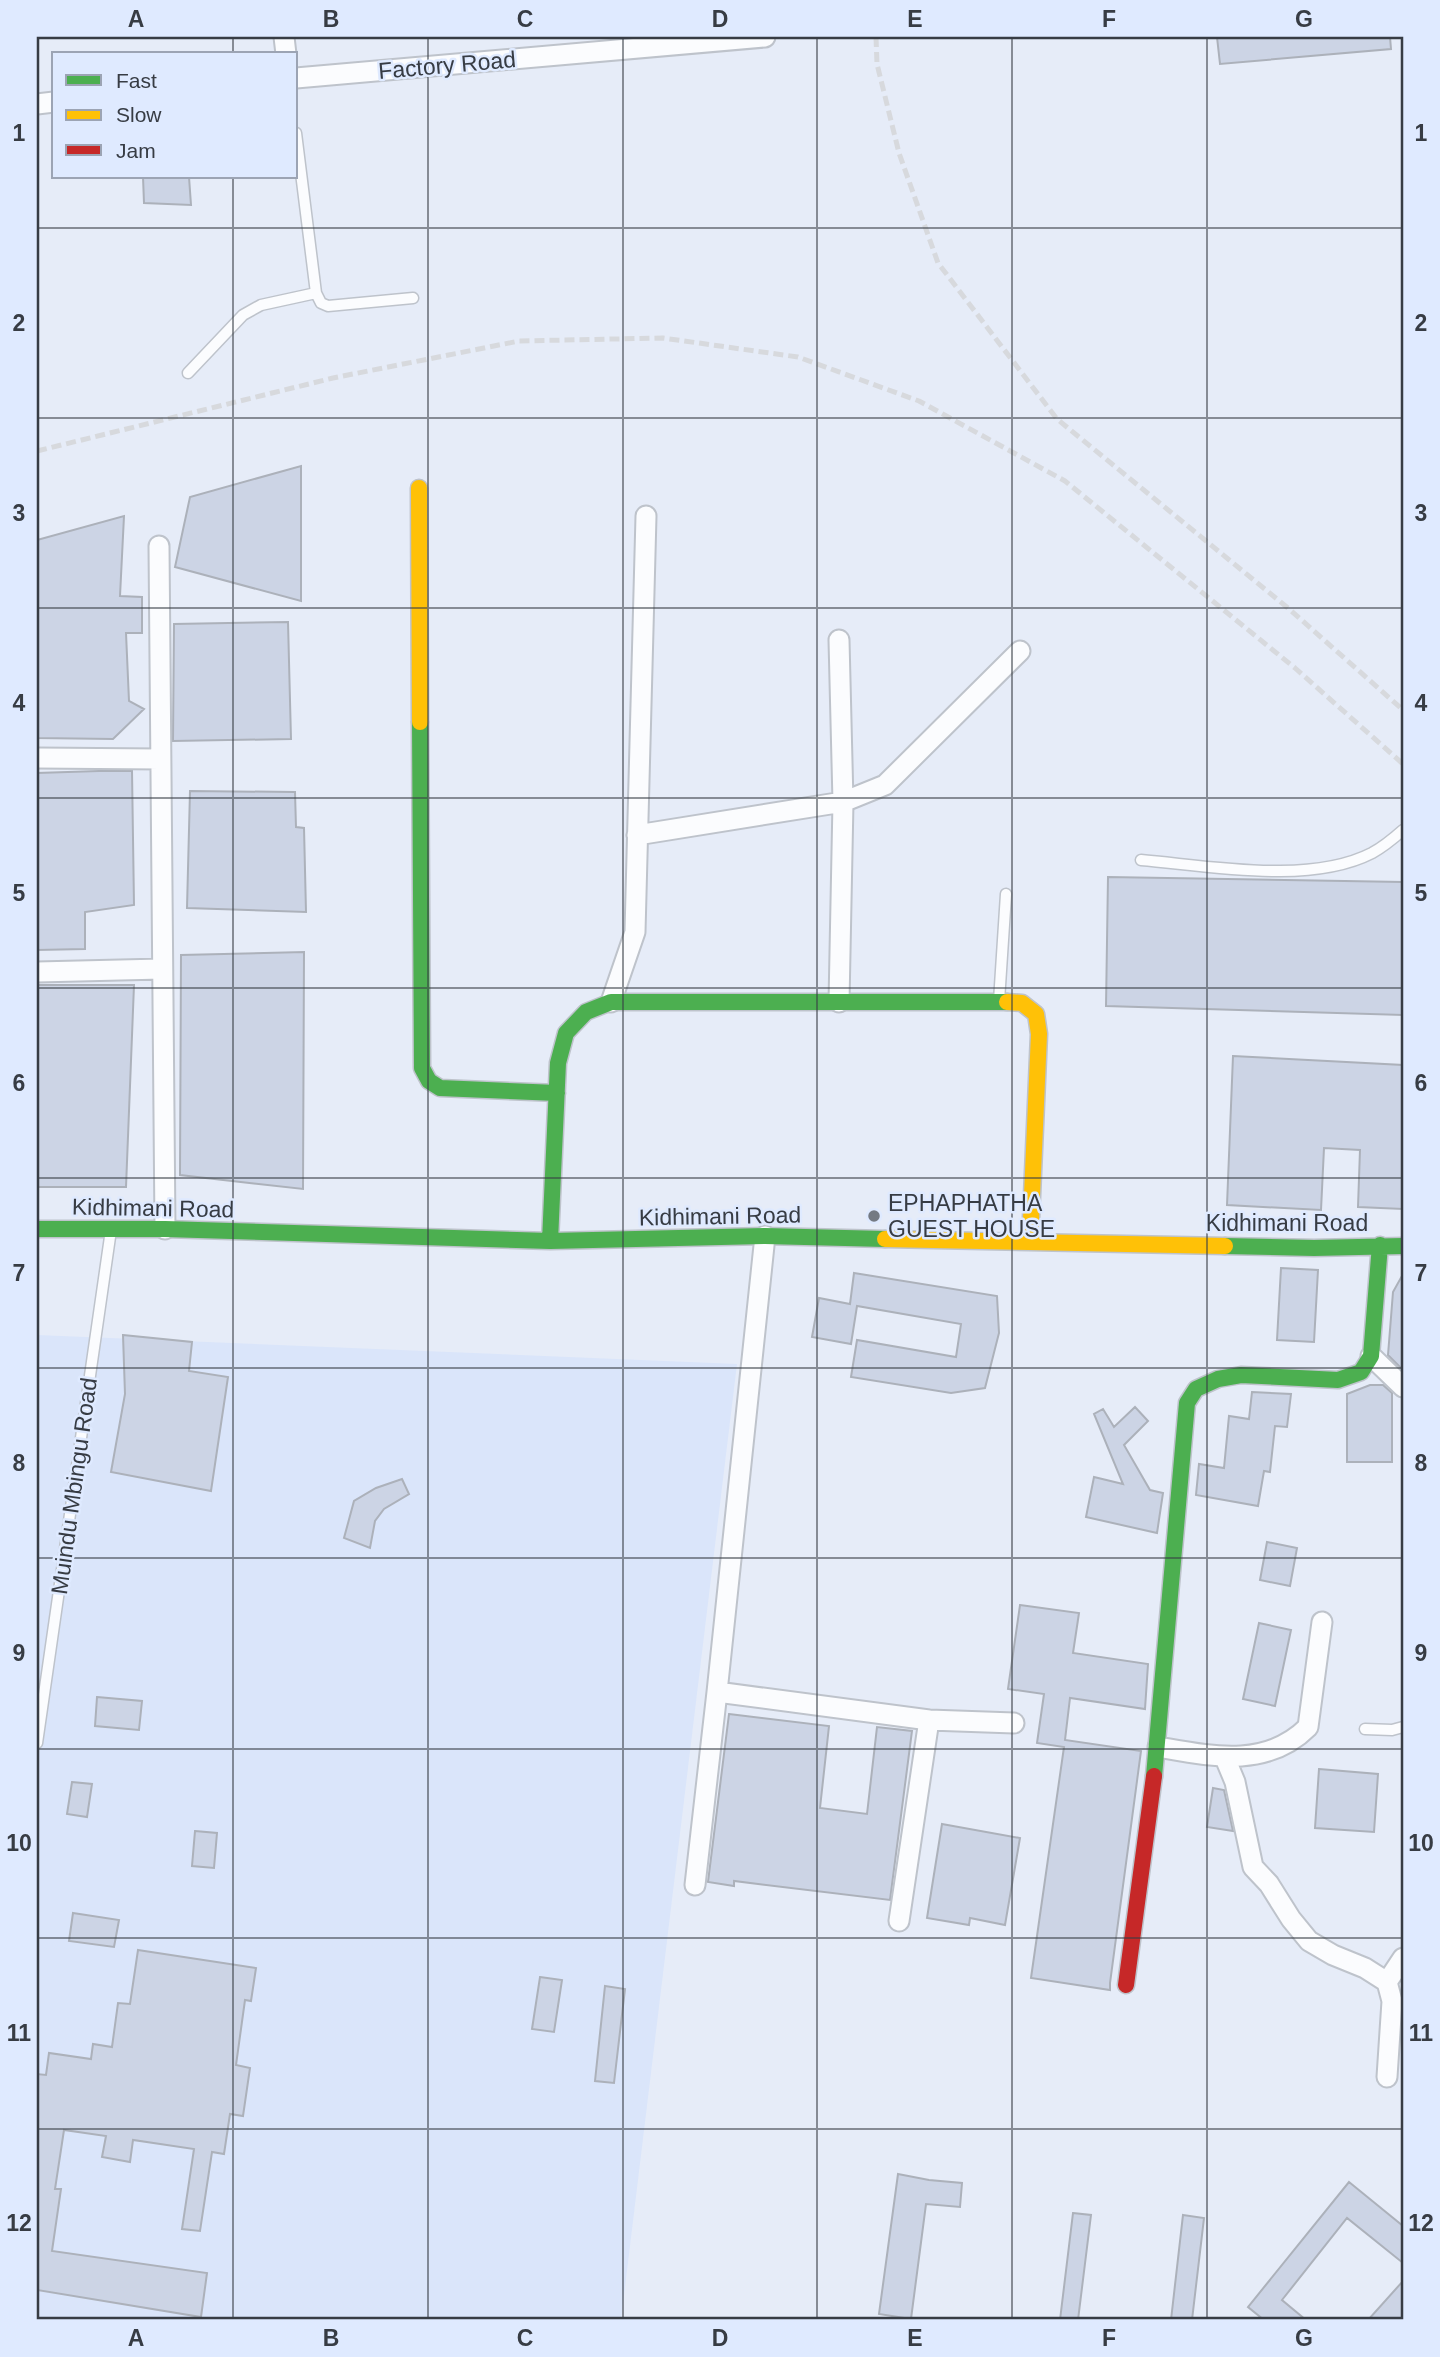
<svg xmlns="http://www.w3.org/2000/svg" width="1440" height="2357" font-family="Helvetica,sans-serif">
	<rect width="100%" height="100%" fill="#e6ecf8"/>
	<path fill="#dae5fa" d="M37 1335 737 1364 621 2320H37Z"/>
	<path fill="#ccd4e5" stroke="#acb1ba" stroke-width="2" d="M1217 37H1390L1391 49 1220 64Z
		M143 177H189L191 205 144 203Z
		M301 466V601L175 567 190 497Z
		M124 516 120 596 142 597V633H126L129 701 144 709 113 739 37 738V540Z
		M288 622 291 739 173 741 174 624Z
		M99 771H132L134 905 85 912V949L37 950V773Z
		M190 791 295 792 296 827 304 828 306 912 187 908Z
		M1108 877 1403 882V1015L1106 1006Z
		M304 952 303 1189 180 1175 181 955Z
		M37 985H134L126 1187H37Z
		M1233 1056 1403 1065V1209L1358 1207 1360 1150 1324 1148 1321 1210 1227 1205Z
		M1281 1268 1318 1270 1314 1342 1277 1340Z
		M854 1273 997 1296 999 1333 985 1388 951 1393 851 1377 857 1340 956 1357 961 1324 857 1306 851 1344 812 1337 819 1298 850 1304Z
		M1403 1274V1370L1388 1355 1393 1292Z
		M123 1335 192 1342 189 1371 228 1377 211 1491 111 1472 125 1394Z
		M1370 1385H1383L1392 1393V1462H1347V1394Z
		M1252 1392 1291 1394 1287 1427 1275 1426 1270 1472 1264 1471 1258 1506 1196 1495 1199 1464 1224 1468 1229 1416 1249 1419Z
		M1135 1407 1148 1421 1124 1445 1150 1490 1163 1493 1157 1533 1086 1517 1094 1477 1123 1484 1094 1414 1103 1409 1114 1427Z
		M402 1479 409 1494 384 1509 375 1521 370 1548 344 1538 354 1501 376 1488Z
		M1267 1542 1297 1548 1290 1586 1260 1580Z
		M1020 1605 1079 1613 1073 1653 1148 1664 1145 1709 1070 1698 1065 1740 1141 1751 1110 1983V1990L1031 1978 1064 1747 1037 1743 1044 1694 1008 1689Z
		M1259 1623 1291 1630 1275 1706 1243 1699Z
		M97 1697 142 1701 139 1730 95 1726Z
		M729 1714 829 1726 820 1808 867 1814 877 1727 912 1731 890 1900 734 1881V1886L708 1882Z
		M1319 1769 1378 1774 1374 1832 1315 1828Z
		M72 1782 92 1784 87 1817 67 1814Z
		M1213 1788 1224 1790 1233 1831 1207 1827Z
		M942 1824 1020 1838 1005 1925 970 1918 969 1925 927 1918Z
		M195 1831 217 1833 214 1868 192 1866Z
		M73 1913 119 1920 114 1947 69 1941Z
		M138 1950 256 1968 251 2001 245 2000 236 2065 250 2068 243 2116 230 2114 224 2154 212 2152 200 2231 182 2229 194 2149 133 2140 130 2162 102 2157 106 2136 64 2130 55 2189H61L52 2251 207 2273 201 2317 37 2290V2074L46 2075 49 2053 91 2059 93 2044 112 2047 118 2003 130 2004Z
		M540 1977 562 1980 554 2032 532 2029Z
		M605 1986 625 1989 614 2083 595 2081Z
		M898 2174 929 2180 962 2183 960 2207 926 2204 911 2319 879 2314Z
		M1349 2182 1403 2226V2263L1347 2218 1282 2300 1306 2320H1264L1248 2307Z
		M1073 2213 1091 2215 1078 2320H1060Z
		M1183 2215 1204 2218 1192 2320H1171Z
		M1403 2281V2320H1368Z"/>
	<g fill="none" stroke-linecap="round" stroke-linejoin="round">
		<defs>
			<path id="lane" d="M296 133 316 293 321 303 328 306 413 298
				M188 373 243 315 261 305 316 293
				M1141 860C1210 866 1310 885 1372 853 1383 847 1394 838 1403 830
				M999 1001 1006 894
				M1365 1729 1392 1730 1403 1727
				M37 1743 111 1230"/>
			<path id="street" d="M284 37 286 54
				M296 78 765 37
				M37 104 54 102
				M159 546 165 1229
				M839 640 843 802 839 1002
				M37 758 160 759
				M637 835 843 802 885 785 1020 651
				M37 972 162 969
				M611 1002 635 932 646 516
				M1371 1356 1403 1387
				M717 1692 929 1720 1014 1723
				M1158 1747C1210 1756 1266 1769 1308 1727L1322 1622
				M1225 1758 1235 1782 1253 1867 1269 1884 1291 1919 1309 1941 1333 1955 1365 1968 1387 1982 1392 2001 1387 2077
				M695 1885 717 1692 765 1236
				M899 1921 929 1720
				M1387 1982 1403 1958"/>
			<path id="fast" d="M420 722 422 1068 429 1081 440 1088 557 1093
				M37 1229H165L550 1241 765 1236 885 1239
				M550 1241 558 1063 566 1033 586 1012 611 1002H1007
				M1225 1246 1314 1248 1403 1246
				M1154 1776 1187 1403 1196 1389 1218 1379 1241 1375 1338 1380 1361 1372 1371 1356 1380 1245"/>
			<path id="slow" d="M419 488 420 722
				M1007 1002 1022 1003 1036 1014 1039 1034 1030 1242
				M885 1239 1225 1246"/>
			<path id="jam" d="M1126 1985 1154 1776"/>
		</defs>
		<use href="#lane" stroke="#bec3cb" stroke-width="13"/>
		<use href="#street" stroke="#bec3cb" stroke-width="23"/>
		<use href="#fast" stroke="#bec3cb" stroke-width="19"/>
		<use href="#slow" stroke="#bec3cb" stroke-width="19"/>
		<use href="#jam" stroke="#bec3cb" stroke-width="19"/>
		<use href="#lane" stroke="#fbfcfe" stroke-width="10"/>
		<use href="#street" stroke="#fbfcfe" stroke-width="19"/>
		<use href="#fast" stroke="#4caf50" stroke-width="16"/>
		<use href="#slow" stroke="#ffc107" stroke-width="16"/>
		<use href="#jam" stroke="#c62828" stroke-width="16"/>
		<path stroke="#d7d9dd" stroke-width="5" stroke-dasharray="10 5" stroke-linecap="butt" d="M876 37 877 64 899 153 938 263 1057 419 1288 608 1403 710
			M37 451 333 378 519 341 663 338 798 357 919 401 1065 481 1295 668 1403 764"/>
	</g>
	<path fill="none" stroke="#373c44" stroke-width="2" stroke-opacity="0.55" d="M233 37V54M428 37V2320M623 37V2320M817 37V2320M1012 37V2320M1207 37V2320M233 177V2320M37 228H1403M37 418H1403M37 608H1403M37 798H1403M37 988H1403M37 1178H1403M37 1368H1403M37 1558H1403M37 1749H1403M37 1938H1403M37 2129H1403"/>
	<circle fill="#747a83" stroke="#dfeaff" stroke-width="2.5" cx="874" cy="1216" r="7"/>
	<g text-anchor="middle" stroke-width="5" stroke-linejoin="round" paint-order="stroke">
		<g font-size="23" fill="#373c44" stroke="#dfeaff">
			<text transform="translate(447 65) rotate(-5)" y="8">Factory Road</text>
			<text transform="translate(153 1208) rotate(1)" y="8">Kidhimani Road</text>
			<text transform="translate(720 1216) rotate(-1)" y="8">Kidhimani Road</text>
			<text x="1287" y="1231">Kidhimani Road</text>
			<text transform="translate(74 1486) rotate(-82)" y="8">Muindu Mbingu Road</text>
		</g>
		<g font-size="23" fill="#373c44" stroke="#dfeaff" text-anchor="start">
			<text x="888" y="1211">EPHAPHATHA<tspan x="888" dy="26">GUEST HOUSE</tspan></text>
		</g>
	</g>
	<rect width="1440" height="2357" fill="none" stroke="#dfeaff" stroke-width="77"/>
	<rect x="52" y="52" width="245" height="126" fill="#dfeaff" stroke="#9ca4b4" stroke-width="2"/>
	<rect x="66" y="75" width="35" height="10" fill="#4caf50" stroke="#9ca4b4" stroke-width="2"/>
	<text x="116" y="88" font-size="21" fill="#373c44">Fast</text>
	<rect x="66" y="110" width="35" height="10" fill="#ffc107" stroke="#9ca4b4" stroke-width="2"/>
	<text x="116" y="122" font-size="21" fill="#373c44">Slow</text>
	<rect x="66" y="145" width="35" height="10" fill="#c62828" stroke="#9ca4b4" stroke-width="2"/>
	<text x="116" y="158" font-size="21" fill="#373c44">Jam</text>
	<rect x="38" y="38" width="1364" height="2280" fill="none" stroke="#373c44" stroke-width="2.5"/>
	<g font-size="23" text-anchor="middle" font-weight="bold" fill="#373c44">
		<text x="136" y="27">A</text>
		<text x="331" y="27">B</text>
		<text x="525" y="27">C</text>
		<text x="720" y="27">D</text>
		<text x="915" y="27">E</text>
		<text x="1109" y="27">F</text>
		<text x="1304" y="27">G</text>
		<text x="19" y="141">1</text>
		<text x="1421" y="141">1</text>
		<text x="19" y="331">2</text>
		<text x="1421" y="331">2</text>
		<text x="19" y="521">3</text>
		<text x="1421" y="521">3</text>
		<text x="19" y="711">4</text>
		<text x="1421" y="711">4</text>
		<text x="19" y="901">5</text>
		<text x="1421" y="901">5</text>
		<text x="19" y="1091">6</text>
		<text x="1421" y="1091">6</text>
		<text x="19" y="1281">7</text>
		<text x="1421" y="1281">7</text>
		<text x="19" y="1471">8</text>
		<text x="1421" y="1471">8</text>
		<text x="19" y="1661">9</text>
		<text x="1421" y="1661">9</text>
		<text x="19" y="1851">10</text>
		<text x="1421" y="1851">10</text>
		<text x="19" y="2041">11</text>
		<text x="1421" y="2041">11</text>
		<text x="19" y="2231">12</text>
		<text x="1421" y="2231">12</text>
		<text x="136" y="2346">A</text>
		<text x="331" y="2346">B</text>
		<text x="525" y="2346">C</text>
		<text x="720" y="2346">D</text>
		<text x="915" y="2346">E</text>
		<text x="1109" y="2346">F</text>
		<text x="1304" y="2346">G</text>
	</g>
</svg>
